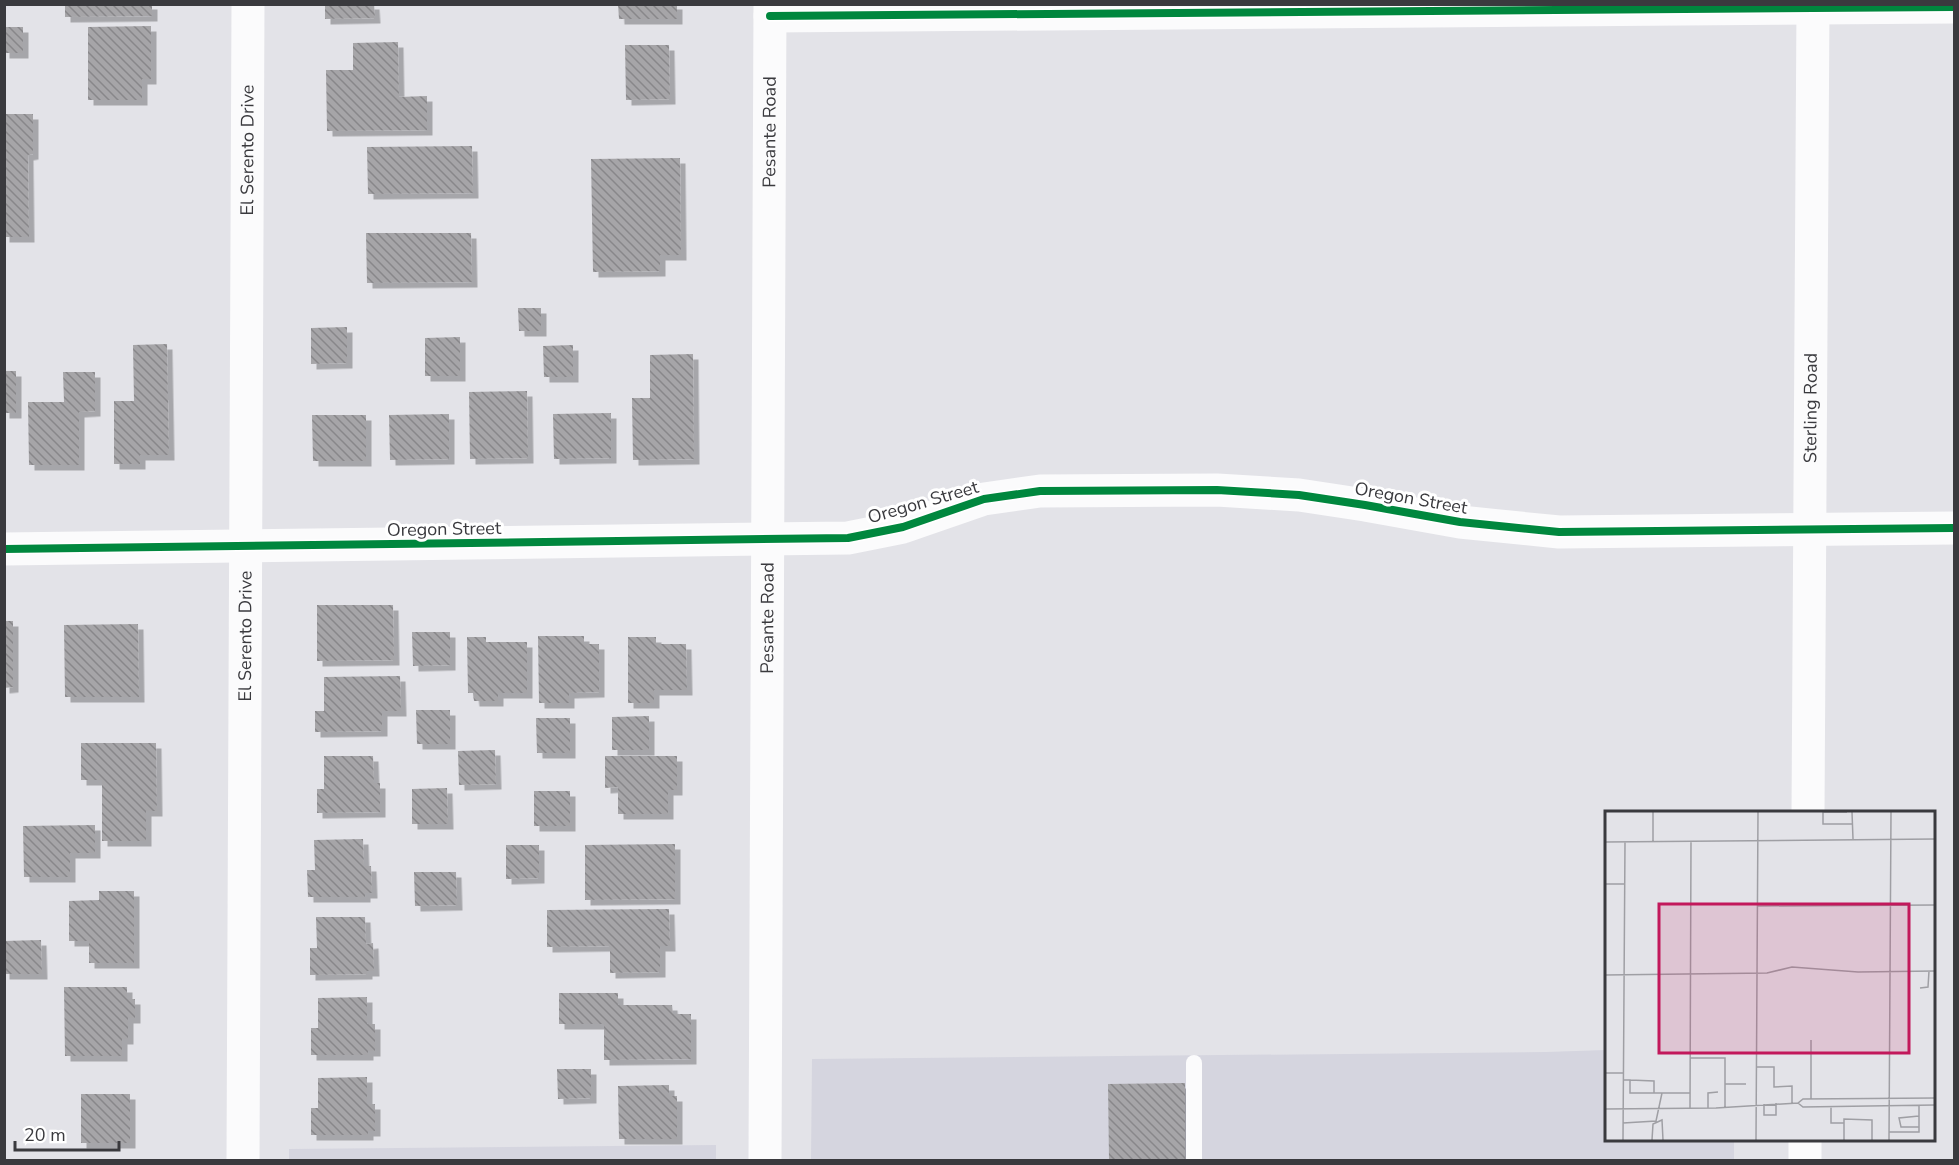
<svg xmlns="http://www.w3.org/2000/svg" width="1959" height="1165" font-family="'Nunito Sans',sans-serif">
	<defs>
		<pattern id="building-back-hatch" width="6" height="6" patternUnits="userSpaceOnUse" patternTransform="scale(1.5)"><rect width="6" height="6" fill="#a6a5a8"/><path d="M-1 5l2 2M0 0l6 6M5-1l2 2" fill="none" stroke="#88878a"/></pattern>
		<filter id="shadow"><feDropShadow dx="5.5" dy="5.5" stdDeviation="0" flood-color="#0004"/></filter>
	</defs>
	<rect width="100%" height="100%" fill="#e3e3e8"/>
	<path fill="#d5d5df" d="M1606 1050V1140H1734V1160H811L812 1059 1546 1052Z
		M716 1145V1160H289V1149Z"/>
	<path fill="url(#building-back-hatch)" filter="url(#shadow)" d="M65 4H152V16L65 17Z
		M325 4H374L375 18 325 19Z
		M618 4H677V19H619Z
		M151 26V79H142V100H88V27Z
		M4 27H23V53H4Z
		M398 42 399 97 427 96V130L327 131 326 70H353V43Z
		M625 45H669L670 99 626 100Z
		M4 114H33V154L28 155 29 237H4Z
		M472 146 473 193 368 194 367 147Z
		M680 158 681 255H660V271L593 272 591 159Z
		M366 233H471L472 282 367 283Z
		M518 308H541V331H519Z
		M347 327V363L311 364V328Z
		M460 337V376H425V338Z
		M167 344 169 455H140V464H114V401H134L133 345Z
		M573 345V377H544L543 346Z
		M693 354 694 459 633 460 632 398H650V355Z
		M4 371H16V413H4Z
		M63 372H95V411L79 412V465H29L28 402H64Z
		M527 391 528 458 470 459 469 392Z
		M611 413V458L554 459 553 414Z
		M449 414V459L390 460 389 415Z
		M312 415H366V461H313Z
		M317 605H393L394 660 317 661Z
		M4 621H13V687L4 688Z
		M138 624 139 697H65L64 625Z
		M412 632H450V665L413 666Z
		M538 636H584V644H599V692L569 693V703H539Z
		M467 637H486V642H527V693H498V701H474L473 693H468Z
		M628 637H656V644H686L687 690H654V703H628Z
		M400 676 401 711H382V731L315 732V711H324V677Z
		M416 710H450V744H417Z
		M649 716V750H612V717Z
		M536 718H570V753H537Z
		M81 743H156L157 811H146V841H102V780H81Z
		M495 750 496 784 459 785 458 751Z
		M324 756H373L374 783H380V812L317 813V789H324Z
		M605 756H677V790H668V814H618V787L605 788Z
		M447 788 448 824H412V789Z
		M534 791H570V826H534Z
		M95 825V853H70V877H24L23 826Z
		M363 839 364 866H371L372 893H365V897H308L307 870H315L314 840Z
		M675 844V899L585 900V845Z
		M506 845H539V878L506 879Z
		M414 872H456L457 905 415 906Z
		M99 891H134V963H89V941H69V901L99 900Z
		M669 909 670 946H660V972L610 973V946L547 947V910Z
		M316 917H365L366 944 373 943 374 971H367V974L310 975V948H317Z
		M41 940 42 974H4V941Z
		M64 987H127V999H135V1018H128V1039H122V1056H65Z
		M559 993H618V1005H672L673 1014H691V1059L604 1060V1024H559Z
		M367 997V1024H375V1051H368V1055H311V1028H318V998Z
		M557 1069H591V1098L558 1099Z
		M367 1077V1104H375V1131H368V1135H311V1108H318V1078Z
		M1185 1083V1160H1109L1108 1084Z
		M669 1085V1096H677V1139H619L618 1086Z
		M81 1094H130V1143H81Z"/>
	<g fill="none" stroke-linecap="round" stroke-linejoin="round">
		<path stroke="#fbfbfc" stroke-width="16" d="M1194 1160V1063"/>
		<g stroke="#fbfbfc" stroke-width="33">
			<path d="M770 16 1954 7"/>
			<path d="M4 549 848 538 903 527 984 499 1040 491 1217 490 1299 495 1365 505 1460 522 1559 532 1954 528"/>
			<path id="s1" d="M243 1160 248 4"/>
			<path id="s2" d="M765 1160 770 4"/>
		</g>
		<g stroke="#fbfbfc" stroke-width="33">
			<path id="s3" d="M1808 812 1813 4"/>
			<path d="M1805 1160V1140"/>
		</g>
		<defs>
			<path id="cycleway" d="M770 16 1954 7
				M4 549 848 538 903 527 984 499 1040 491 1217 490 1299 495 1365 505 1460 522 1559 532 1954 528"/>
		</defs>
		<use href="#cycleway" stroke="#fff" stroke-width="11"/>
		<use href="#cycleway" stroke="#00873e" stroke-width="8"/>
	</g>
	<g text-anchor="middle" stroke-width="6" stroke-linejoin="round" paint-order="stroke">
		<g font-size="18" fill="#3a3a3e" stroke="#fff">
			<text dy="6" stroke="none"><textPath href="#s2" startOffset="1028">Pesante Road</textPath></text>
			<text dy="6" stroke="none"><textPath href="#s1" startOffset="1010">El Serento Drive</textPath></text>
			<text dy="6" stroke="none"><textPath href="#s3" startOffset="404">Sterling Road</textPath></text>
			<text transform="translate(1411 498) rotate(10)" y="6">Oregon Street</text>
			<text transform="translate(923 502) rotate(-16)" y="6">Oregon Street</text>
			<text transform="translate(444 529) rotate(-1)" y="6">Oregon Street</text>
			<text dy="6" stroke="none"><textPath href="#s2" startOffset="542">Pesante Road</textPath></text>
			<text dy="6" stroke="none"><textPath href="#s1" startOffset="524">El Serento Drive</textPath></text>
		</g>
	</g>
	<g transform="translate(1605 811)">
		<rect width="330" height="330" fill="#e3e3e8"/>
		<path fill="none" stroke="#9f9fa4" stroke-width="1.5" d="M242 1H218V13H248M247 1 248 28M0 31 330 28M48 31V1M0 73H19M152 95 330 94M0 164 162 162 187 156 253 161 330 160M315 177 323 176 324 160M85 247H120V296M152 256H169V276L187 275V292M0 262H19M19 269H25V282H85M25 269 49 270V282M120 273H141M206 288V229M193 292 198 296 330 294M159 293V304H171V292M226 295V312H239V329M85 297 86 30M103 297V282L113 281M0 298 111 297 193 292 198 288 330 287M314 305 294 307 296 316H314M18 312 51 310 57 282M239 312V308L267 309V329M284 321H314V295M18 329 20 31M47 329 48 313 57 309 58 329M151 329 153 1M284 329 286 1"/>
		<path fill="#c2185b" fill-opacity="0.15" stroke="#c2185b" stroke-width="3" d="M54 93H304V242H54Z"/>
		<rect width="330" height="330" fill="none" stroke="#3a3a3e" stroke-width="3"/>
	</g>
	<rect width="1959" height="1165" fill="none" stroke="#3a3a3e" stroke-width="12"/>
	<path d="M15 1141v9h104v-9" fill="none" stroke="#3a3a3e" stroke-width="3"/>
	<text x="24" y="1141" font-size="18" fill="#3a3a3e" stroke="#ffffff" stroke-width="4.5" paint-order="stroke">20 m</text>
</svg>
